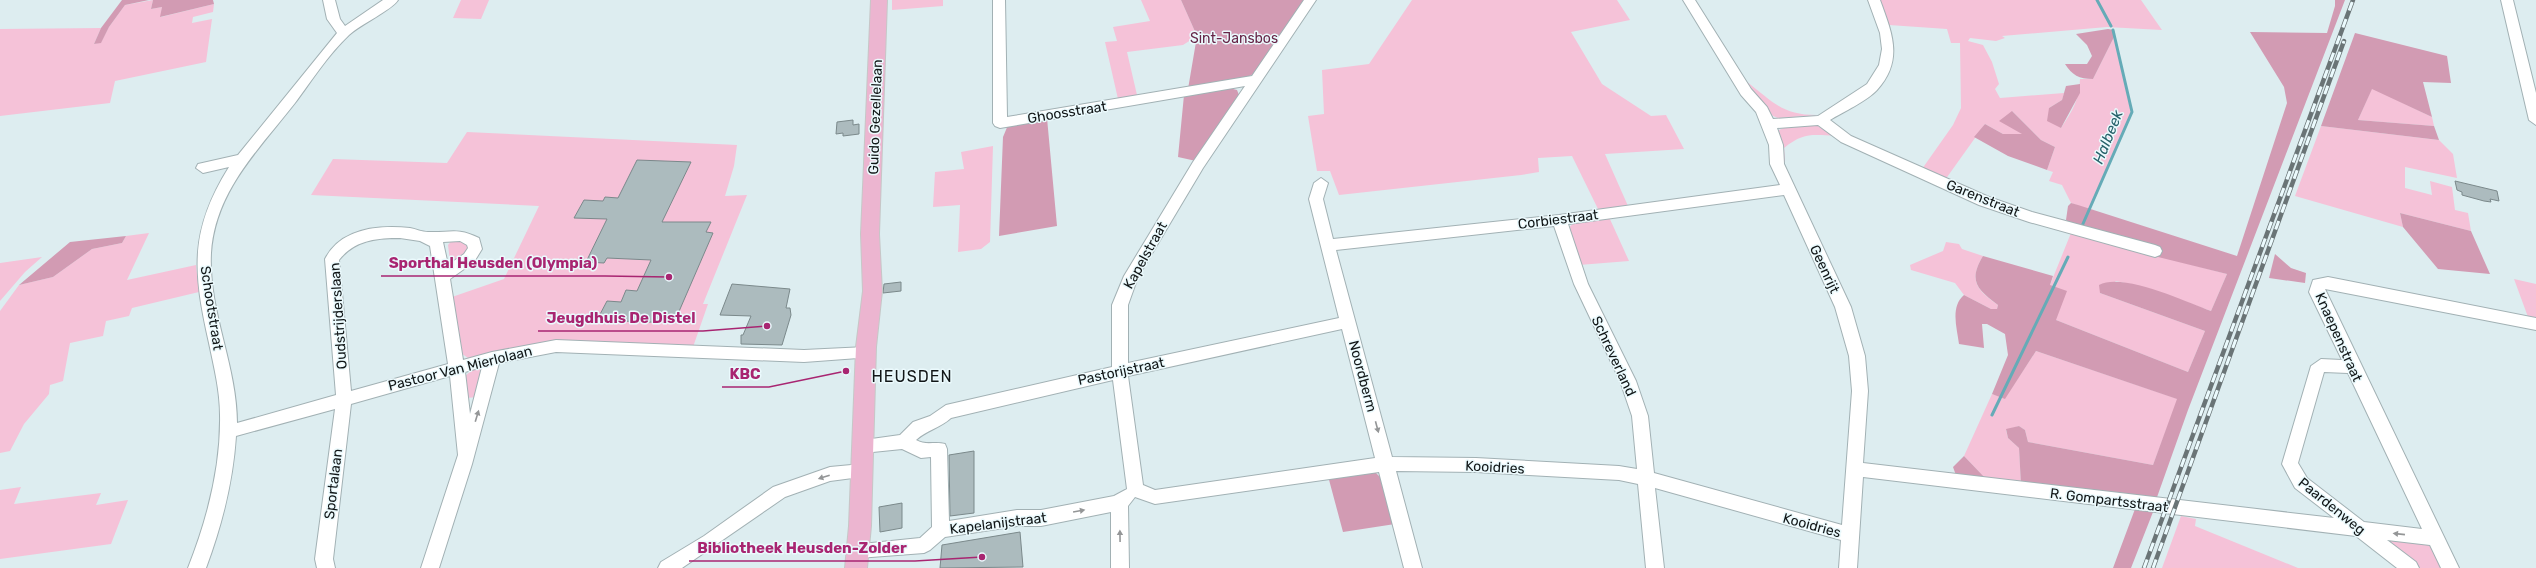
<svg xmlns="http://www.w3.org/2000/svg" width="2536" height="568" font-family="Rubik,sans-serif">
	<rect width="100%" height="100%" fill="#ddedf0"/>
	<path fill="#f5c2d8" d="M153 0 151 9 162 7 161 17 214 4 213 12 193 17 192 23 212 19 206 62 115 81 110 103 0 116V29L101 28 94 44 101 42 109 27 125 5Z
		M461 0H489L481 19 453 18Z
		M892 0H943V6L892 10Z
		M1141 0H1181L1197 36 1183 45 1127 52 1137 95 1118 99 1105 42 1117 41 1113 27 1150 21Z
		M1412 0H1617L1630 20 1571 32 1602 84 1651 116 1666 115 1684 149 1605 154 1628 206 1598 209 1572 156 1538 158 1539 172 1521 175 1339 195 1330 171H1317L1308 116 1324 114 1322 70 1369 64Z
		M1879 0H2141L2162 30 2107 27 2002 36 2005 38 1996 41 1970 38 1968 41 1983 45 1992 62 1999 84 1995 89 2000 98 2064 93 2062 100 2049 108 2061 128C2072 112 2080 98 2080 79H2093L2115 35 2131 113 2089 210 2071 203 2062 185 2049 181 2053 172 2047 170 2055 147 2041 140 2012 111 2023 134H2003L1985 124 1945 180 1922 169 1953 125 1961 108 1960 43H1951L1947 29 1889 25Z
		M1746 81C1773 102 1783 116 1820 115L1778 118 1773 116Z
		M2372 88 2432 117 2434 126 2358 120Z
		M1816 125 1836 136C1813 135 1804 132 1784 148L1785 161 1783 164 1779 130 1786 127Z
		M2321 126 2439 140 2453 154 2457 178 2405 167V188L2432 195 2430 181 2452 187 2455 210 2468 213 2471 231 2400 213 2403 227 2295 196Z
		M467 132 737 145 734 166 725 196 747 195 703 304H708L693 347 592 342 468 358 461 353 452 297 504 279 539 206 311 195 333 159 447 163Z
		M993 146 990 242 981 249 958 252 960 205 933 207 935 172 964 169 961 152Z
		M1609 217 1629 261 1579 265 1568 228 1574 223Z
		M149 233 127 280 196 265 199 292 132 308 129 316 106 321 103 336 70 343 63 381 50 385 49 394 24 424 10 451 0 453V311L19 285 53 277 92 249 122 243 126 236Z
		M2071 233 2227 274 2211 311 2147 288 2116 281 2100 293 2205 331 2188 372 2056 320 2050 285Z
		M453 239H462L468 247V252L456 262 450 261 448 245Z
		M1946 242 1959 244 1962 249 1983 256C1968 281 1977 290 1998 305L1997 309H1991L1964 295 1955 283 1911 270 1910 265 1943 251Z
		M42 257 25 272 0 301V263Z
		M2514 279 2536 284V319L2528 317Z
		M2036 351 2178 399 2153 465 2028 442 2025 430 2019 426 2006 430 2008 438 2019 448 2021 485 1988 481 1964 456 1992 394 2005 398Z
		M478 368 484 370 477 397 467 398 464 377 472 370Z
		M21 487 14 504 101 493 96 505 128 500 111 544 0 559V490Z
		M2181 516 2196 519 2195 526 2298 568H2162Z
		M2387 536 2434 545 2445 568H2415L2386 545Z"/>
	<path fill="#d29bb3" d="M122 0H149L125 5 109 27 101 43 94 44 101 28Z
		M153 0H213L214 4 160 17 162 7 151 9Z
		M1181 0H1305L1253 74 1246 78 1188 89 1197 36Z
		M2335 0H2345L2188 410 2156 500 2021 485 2019 448 2008 438 2006 429 2019 426 2025 430 2028 442 2153 465 2177 399 2036 351 2005 399 1992 394 2008 355 2005 334 1987 324H1982L1984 348 1959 344C1957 328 1950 307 1964 295L1991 309H1997L1998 305C1977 289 1968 281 1983 256L2053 276 2050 285 2067 291 2056 320 2188 372 2205 331 2100 293 2099 285C2123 272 2186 302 2211 311L2227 274 2154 256 2073 225 2066 220 2068 206 2071 203 2078 205 2237 256 2287 103 2284 87 2250 32 2327 33 2335 6Z
		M2108 29 2114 30 2115 35 2093 79C2079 79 2072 75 2065 64H2087L2092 56 2087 45 2076 34Z
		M2355 33 2447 56 2451 83 2423 82 2432 117 2372 89 2358 120 2434 126 2439 140 2321 126Z
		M2080 84V93L2061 128 2047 121 2049 108 2062 100 2066 86Z
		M1229 88 1237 90 1239 95 1196 161 1178 157 1184 95Z
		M2012 111 2041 140 2055 147 2047 170 2008 156 1974 137 1985 124 2003 134H2022L1999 121Z
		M1047 118 1057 226 999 236 1003 137 1008 125Z
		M2400 213 2471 231 2490 274 2438 269 2403 227Z
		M126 236 122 243 92 249 53 277 19 285 70 242Z
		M2275 254 2291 268 2306 273 2305 283 2269 278Z
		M1964 456 1988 481 1957 478 1953 467Z
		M1364 471 1376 473 1382 479 1395 524 1343 532 1328 476Z
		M2135 509 2153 512 2131 568H2113Z"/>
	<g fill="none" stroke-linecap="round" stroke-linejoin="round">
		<path stroke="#65abb7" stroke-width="3" d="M2097 0 2111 26
			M2082 226 2132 112 2113 30
			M1992 415 2068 257"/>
	</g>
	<path fill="#acbbbe" stroke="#7b898b" d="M853 120V125L859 124V134L843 136V133L836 134 837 122Z
		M637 160 691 162 662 222H711L706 232 713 233 674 323 597 320 607 301 621 302 626 290 637 291 651 260 607 258 604 263 586 262 607 219 574 218 584 200 603 201 605 197 618 198Z
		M2455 181 2497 191 2499 201 2490 199 2491 202 2484 201 2462 195V192L2457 190Z
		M901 282V291L883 293 884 284Z
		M732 284 790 289 786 308H790L791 315 782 345 741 344V335H743L751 316 720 315Z
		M974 451V513L950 516 949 455Z
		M902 503V528L880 532 879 507Z
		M1020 532 1023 567 940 568 942 545Z"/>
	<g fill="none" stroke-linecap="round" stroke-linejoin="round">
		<defs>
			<path id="minor" d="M323 0H335L340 19 345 26 383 0H398C392 10 361 24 349 35 328 55 312 80 295 103 259 149 215 191 211 253 208 311 237 365 237 423L336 395 325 259C341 228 379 225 410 228 416 229 422 232 428 232 450 233 457 227 479 238L482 249 474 262 450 279 463 360 492 352 556 340 804 350 866 347 872 349 874 353 872 357 804 362 556 352 499 363 472 464 439 568H421L458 455 450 376 351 404 333 559 335 568H317L315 559 335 409 236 436C233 482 222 525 206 568H188C207 520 221 467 220 415 220 391 214 367 209 343 193 272 189 231 229 167L203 173 196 168 198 164 238 155 337 33 327 19ZM400 238 420 241 430 246 448 364 351 391 339 260C355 240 376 238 400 238ZM460 241 467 245 468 248 464 254 448 265 443 242ZM482 367 470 414 465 372Z
				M993 0H1005L1007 117 1252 76 1304 0H1316L1203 168 1138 277 1128 305V363L1339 318 1309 199 1314 183 1321 178 1328 183 1323 199 1333 239 1559 215 1780 185 1770 164 1769 145 1756 112 1741 95 1683 0H1695L1751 89 1767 107 1773 119 1818 116 1867 84 1879 65 1882 49 1880 33 1868 0H1880C1892 33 1904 60 1877 90 1867 101 1843 112 1830 120L1851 136 1989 197 2032 212 2155 245 2160 247 2162 251 2160 255 2155 257 2029 222 1979 205 1841 142 1818 125 1777 128 1783 145 1784 164 1851 307 1865 356 1868 391 1863 463 2334 518 2295 488 2282 464 2311 366 2321 359 2342 360 2309 292 2313 280 2328 277 2536 318V330L2325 289 2459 568H2441L2430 545 2387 540 2416 562 2419 568H2397L2356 536 1863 477 1857 568H1839L1841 540 1655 488 1664 568H1646L1638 484 1619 480 1476 472 1396 471 1422 568H1404L1379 472 1155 504 1135 497 1128 506 1129 568H1111V512L1041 526H1017L945 537 930 550 924 553 858 558 852 555 849 550 852 545 920 538 932 527 931 457 921 458 902 449 863 453 857 451 855 446 857 441 900 435 913 422 930 416 946 405 1112 367V305L1124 276 1193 162 1245 86 1000 128 995 126 993 123ZM1784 195 1835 307 1849 356 1852 391 1842 525 1654 473 1648 416 1636 381 1588 284 1568 224ZM1554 226 1574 284 1620 381 1632 416 1637 469 1619 466 1476 458 1392 457 1336 250ZM1342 329 1375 458 1155 490 1143 485 1128 376ZM2324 372 2348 373 2422 529 2364 522 2307 478 2298 463ZM1113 380 1127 489 1114 496 1041 510H1017L949 521 947 449 945 444C935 441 926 446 916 440 927 430 940 428 951 418Z
				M2501 0H2513L2536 93V125L2529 120Z
				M862 464 868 466 870 471 868 476 830 481 785 497 682 568H658L661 562 704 536 773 487 830 467Z"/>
			<path id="major" d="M871 0H887L879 234 882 291 876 347 871 526 867 568H845L849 526 856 347 863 291 861 234Z"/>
		</defs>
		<use href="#minor" stroke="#a2b1b4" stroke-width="2"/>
		<use href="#major" stroke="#c6c7c7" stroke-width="2"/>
		<use href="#minor" fill="#fff" fill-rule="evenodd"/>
		<use href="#major" fill="#ecb5d0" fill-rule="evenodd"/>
		<defs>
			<path id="rail" d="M2144 568 2353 0
				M2153 568 2344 41"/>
		</defs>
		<use href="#rail" stroke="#6a7476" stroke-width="4.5"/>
		<use href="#rail" stroke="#ebfafd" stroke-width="3" stroke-dasharray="9" stroke-linecap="butt"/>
	</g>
	<defs><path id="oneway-solid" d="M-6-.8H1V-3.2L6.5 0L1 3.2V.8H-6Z"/></defs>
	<g fill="#949697">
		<use href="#oneway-solid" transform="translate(477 416) rotate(-73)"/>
		<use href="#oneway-solid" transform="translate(1377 427) rotate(75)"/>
		<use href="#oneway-solid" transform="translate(824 477) rotate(162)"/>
		<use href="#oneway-solid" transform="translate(1079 511) rotate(-10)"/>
		<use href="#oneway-solid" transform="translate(2399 534) rotate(-174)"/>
		<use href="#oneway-solid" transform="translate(1120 536) rotate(-91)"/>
	</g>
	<g text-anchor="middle" stroke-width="3" stroke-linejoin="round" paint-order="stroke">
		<g font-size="14" fill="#662547" stroke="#ebfafd">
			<text x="1234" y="43">Sint-Jansbos</text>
		</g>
		<g font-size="14" fill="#111617" stroke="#ebfafd">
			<text transform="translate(1067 112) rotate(-9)" y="5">Ghoosstraat</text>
			<text transform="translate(875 117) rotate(-88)" y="5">Guido Gezellelaan</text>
			<text transform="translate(1983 198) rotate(22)" y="5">Garenstraat</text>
			<text transform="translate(1558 219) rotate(-7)" y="5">Corbiestraat</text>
			<text transform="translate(1145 255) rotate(-61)" y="5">Kapelstraat</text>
			<text transform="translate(1825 269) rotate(65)" y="5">Geenrijt</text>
			<text transform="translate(212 308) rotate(81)" y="5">Schootstraat</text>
			<text transform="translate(338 316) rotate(-94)" y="5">Oudstrijderslaan</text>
			<text transform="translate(2339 337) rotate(66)" y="5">Knaepenstraat</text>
			<text transform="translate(1614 356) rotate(65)" y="5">Schreverland</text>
			<text transform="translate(460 368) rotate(-14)" y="5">Pastoor Van Mierlolaan</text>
			<text transform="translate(1121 371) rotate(-12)" y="5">Pastorijstraat</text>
			<text transform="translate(1363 376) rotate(75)" y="5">Noordberm</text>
			<text transform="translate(1495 467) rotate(3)" y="5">Kooidries</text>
			<text transform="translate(333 484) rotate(-83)" y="5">Sportalaan</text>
			<text transform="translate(2109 500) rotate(7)" y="5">R. Gompartsstraat</text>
			<text transform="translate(2332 506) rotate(39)" y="5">Paardenweg</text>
			<text transform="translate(998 523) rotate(-7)" y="5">Kapelanijstraat</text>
			<text transform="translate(1812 525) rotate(15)" y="5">Kooidries</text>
		</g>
		<g font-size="15" font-style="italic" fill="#27616a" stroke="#ebfafd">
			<text transform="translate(2108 137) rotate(-68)" y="5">Halbeek</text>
		</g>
		<g font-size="16" letter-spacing="1" fill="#111617" stroke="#ebfafd">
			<text x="912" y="382">HEUSDEN</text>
		</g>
	</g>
	<path fill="none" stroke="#a82571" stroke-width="1.5" d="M669 277L605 276H381M767 326L703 331H538M846 371L769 387H722M982 557L915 561H689"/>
	<g fill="#a82571" stroke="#ebfafd" stroke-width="1.5">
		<circle cx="669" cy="277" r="4"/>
		<circle cx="767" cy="326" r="4"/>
		<circle cx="846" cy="371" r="4"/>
		<circle cx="982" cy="557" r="4"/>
	</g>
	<g font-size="15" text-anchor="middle" font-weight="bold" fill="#a82571" stroke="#ebfafd" stroke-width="3" stroke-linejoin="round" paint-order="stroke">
		<text x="493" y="268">Sporthal Heusden (Olympia)</text>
		<text x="621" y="323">Jeugdhuis De Distel</text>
		<text x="745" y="379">KBC</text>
		<text x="802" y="553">Bibliotheek Heusden-Zolder</text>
	</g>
</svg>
